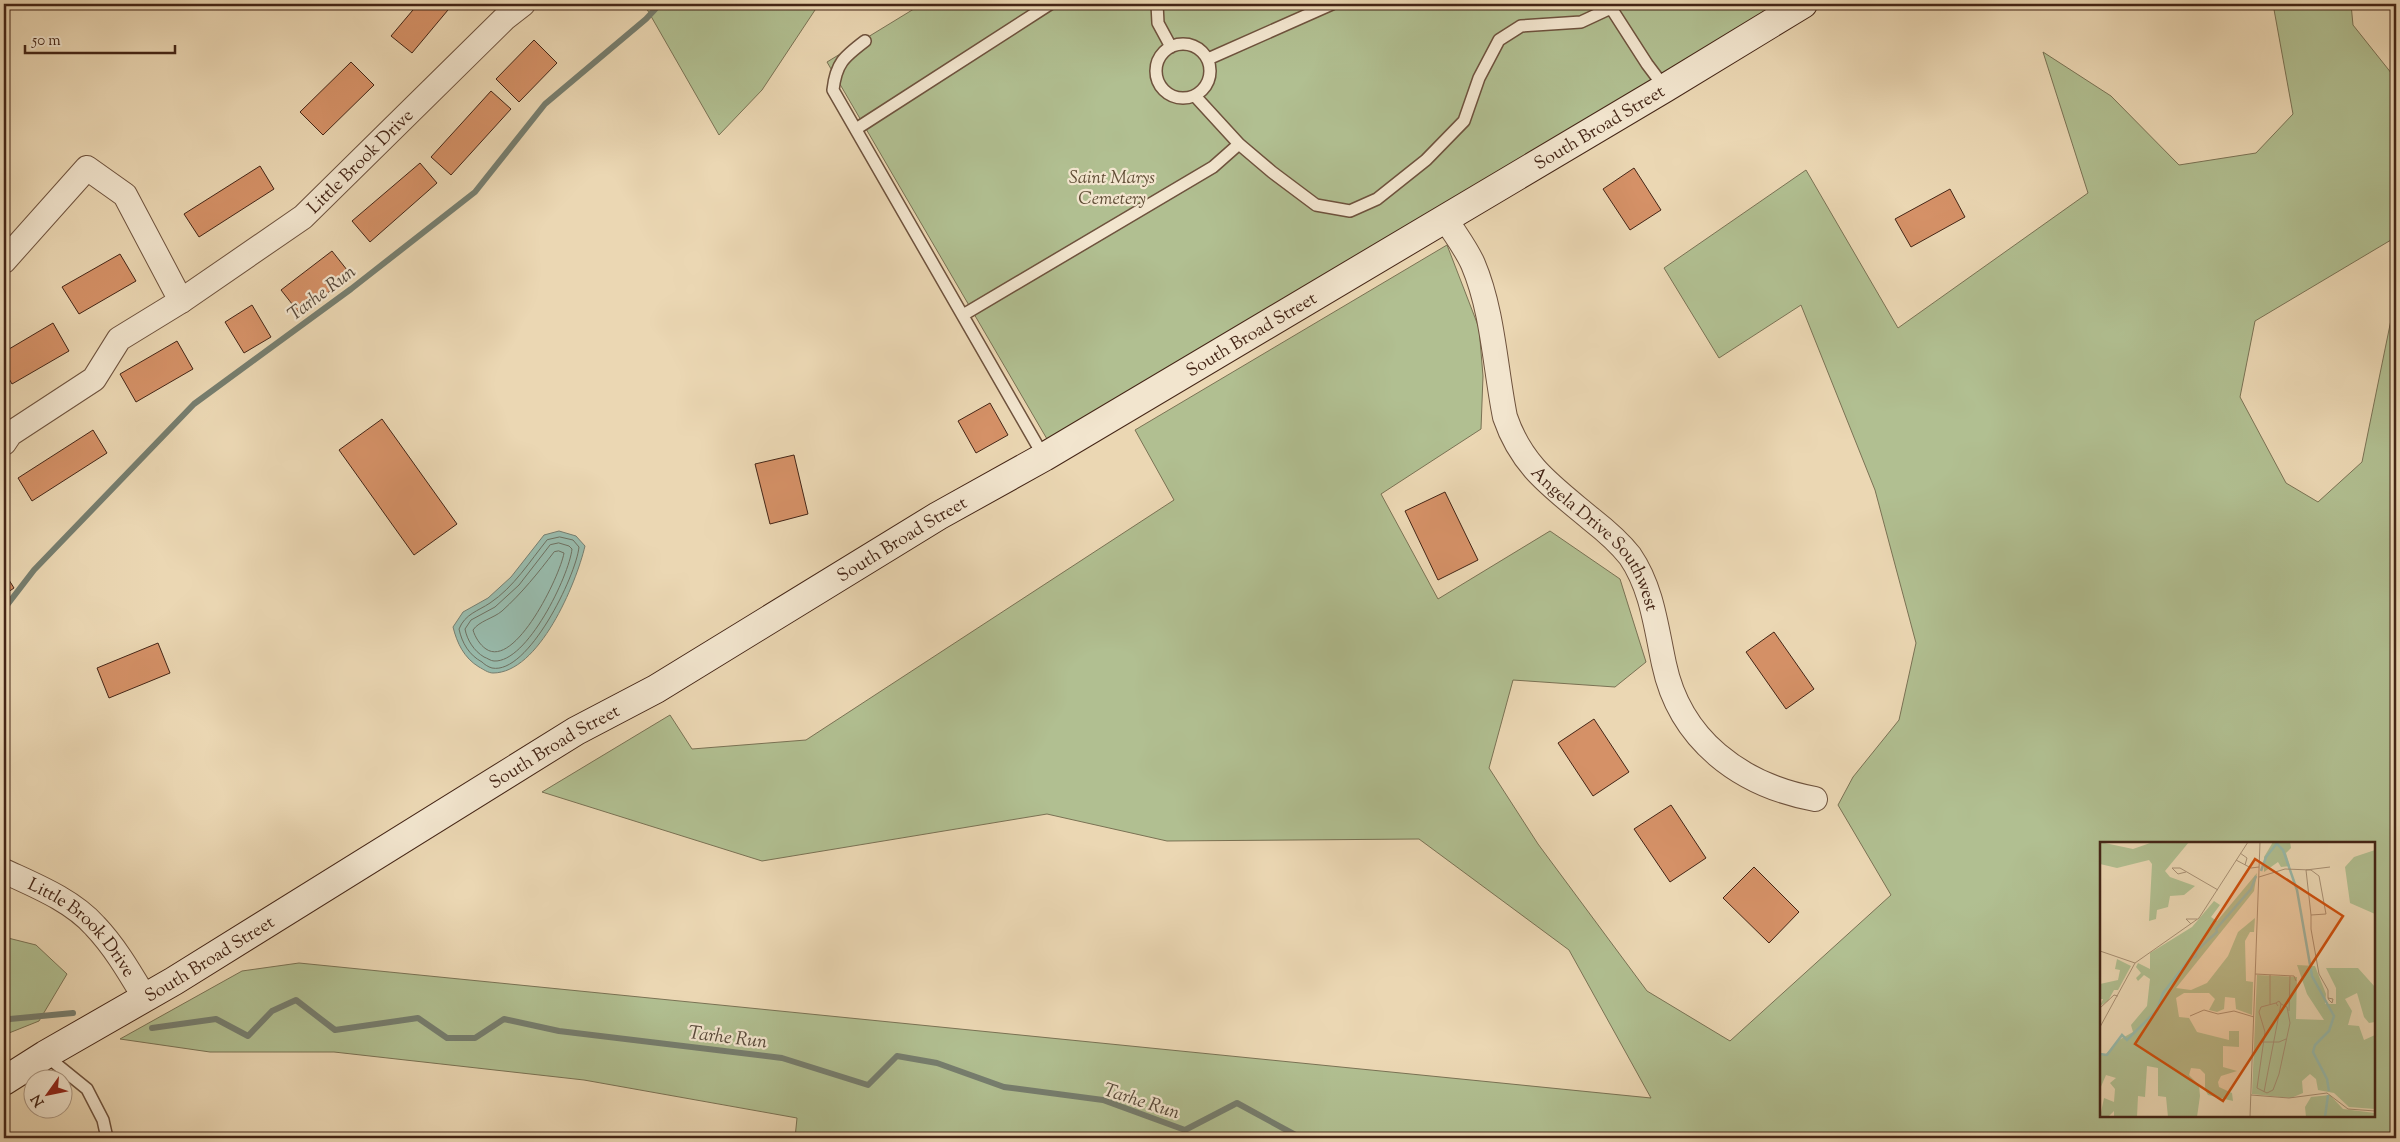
<svg xmlns="http://www.w3.org/2000/svg" width="2400" height="1142" font-family="'Sorts Mill Goudy',serif">
	<rect width="100%" height="100%" fill="#ebd7b3"/>
	<filter id="stains"><feTurbulence type="fractalNoise" baseFrequency=".004" numOctaves="4"/><feColorMatrix values="0 0 0 0 .2 0 0 0 0 .09 0 0 0 0 .02 0 0 0 .5 -.17"/></filter>
	<radialGradient id="worn" r=".72"><stop offset=".6" stop-color="#630" stop-opacity="0"/><stop offset="1" stop-color="#630" stop-opacity=".3"/></radialGradient>
	<path fill="#b1bf91" stroke="#7a7254" fill-rule="evenodd" d="M644 4H819L762 90 719 135Z
		M922 4H1781L1047 439 827 62Z
		M2273 4H2351L2353 25 2392 74 2396 86V237L2255 321 2240 397 2286 483 2318 502 2362 462 2392 315 2396 312V1138H795L797 1118 584 1080 334 1052H210L120 1039 242 971 299 963 1651 1098 1569 950 1419 839 1167 841 1047 814 762 861 542 792 670 715 692 749 806 740 1174 500 1135 430 1447 245 1479 328 1483 376 1481 429 1381 494 1438 599 1550 531 1620 579 1646 662 1615 687 1513 680 1489 768 1538 844 1647 991 1730 1041 1891 895 1838 805 1853 777 1899 720 1916 643 1875 490 1801 305 1719 358 1664 268 1806 170 1898 328 2088 193 2043 52 2111 96 2179 165 2256 153 2293 114ZM2101 843H2374V1116H2101Z
		M4 937 36 945 67 974 39 1021 4 1035Z"/>
	<path fill="#98baab" stroke="#767e6f" d="M559 531 576 536 585 546C576 584 539 673 493 673 488 673 483 669 479 667 464 658 457 643 453 627L463 612 488 598 511 577 544 535Z"/>
	<g fill="none" stroke-linecap="round" stroke-linejoin="round">
		<path stroke="#6e7060" stroke-width="1" d="M560 537 573 540 579 547C576 576 528 675 492 668 488 667 484 664 482 662 469 655 462 643 459 629 465 614 478 611 490 603 514 587 530 561 547 540Z
			M559 543 569 546 572 549C569 576 527 663 494 661 491 661 487 658 484 657 474 651 467 640 465 629L471 620 495 607 519 585 550 545Z
			M559 551 564 553C560 576 515 669 486 649 480 645 475 637 473 630 479 621 494 618 502 611 522 593 538 573 554 552Z"/>
		<path stroke="#767e6f" stroke-width="6" d="M4 609 34 570 194 404 351 289 475 192 545 104 646 19 660 4
			M4 1022 10 1019 73 1013
			M152 1028 216 1019 248 1036 272 1011 296 1000 335 1030 418 1018 447 1038H475L504 1019 559 1031 782 1058 868 1085 897 1056 937 1063 1004 1087 1103 1100 1185 1130 1237 1103 1301 1138
			M1950 1138H1961"/>
	</g>
	<path fill="#d59167" stroke="#442516" d="M418 4H453L412 53 391 36Z
		M534 40 557 63 519 102 496 79Z
		M351 62 374 85 323 135 300 112Z
		M491 91 511 109 451 175 431 157Z
		M420 163 437 183 370 242 352 221Z
		M260 166 274 189 199 237 184 214Z
		M1634 168 1661 210 1630 230 1603 189Z
		M1950 189 1965 217 1911 247 1895 219Z
		M332 251 351 275 300 314 281 290Z
		M120 254 136 281 79 314 62 287Z
		M252 305 271 337 244 353 225 322Z
		M53 323 69 351 12 384 4 370V352Z
		M177 341 193 369 136 402 120 374Z
		M990 403 1008 435 976 453 958 421Z
		M382 419 457 524 414 555 339 450Z
		M93 430 107 453 32 501 18 478Z
		M794 455 808 514 770 524 755 464Z
		M1445 492 1478 560 1438 580 1405 511Z
		M4 572 14 588 4 595Z
		M1774 632 1814 689 1786 709 1746 652Z
		M158 643 170 673 109 698 97 668Z
		M1594 719 1629 772 1593 796 1558 743Z
		M1671 805 1706 858 1670 882 1634 829Z
		M1754 867 1799 912 1769 943 1723 898Z"/>
	<g fill="none" stroke-linecap="round" stroke-linejoin="round">
		<defs>
			<path id="lane" d="M1157 4 1158 23 1171 47
				M1611 8 1647 64 1665 88
				M865 41C844 57 836 63 833 90L1044 457
				M1156 71a27 27 0 1 1 54 0a27 27 0 1 1-54 0Z
				M1208 59 1332 4
				M1195 96 1239 144 1272 172 1316 205 1350 211 1377 199 1426 160 1464 121 1479 78 1499 40 1521 26 1581 22 1611 8 1615 4
				M856 129 1050 4
				M963 315 1213 167 1239 144
				M45 1055 87 1089 103 1120 107 1138"/>
			<g id="street">
				<path id="s1" d="M1445 218C1454 233 1466 248 1473 264 1493 311 1495 367 1505 417 1522 467 1553 487 1591 519 1605 530 1619 542 1630 556 1652 588 1656 627 1664 664 1680 740 1740 785 1815 799"/>
				<path id="s2" d="M4 261 87 168 125 195 181 301 303 217 505 18 523 4"/>
				<path d="M4 443 10 434 94 379 119 339 181 301"/>
				<path id="s3" d="M4 871C34 885 72 900 95 926 115 947 130 973 145 998"/>
			</g>
			<g id="secondary">
				<path id="s4" d="M4 1081 45 1055 174 981 576 731 656 689 938 516 1044 457 1665 88 1803 4"/>
			</g>
		</defs>
		<use href="#lane" stroke="#6e523d" stroke-width="14"/>
		<use href="#street" stroke="#6e523d" stroke-width="26"/>
		<use href="#secondary" stroke="#442516" stroke-width="30"/>
		<use href="#lane" stroke="#f2e5ce" stroke-width="11"/>
		<use href="#street" stroke="#f2e5ce" stroke-width="24"/>
		<use href="#secondary" stroke="#f2e5ce" stroke-width="28"/>
	</g>
	<g text-anchor="middle" stroke-width="4.5" stroke-linejoin="round" paint-order="stroke">
		<g font-size="18" fill="#442516" stroke="#f2e5ce">
			<text dy="6" stroke="none"><textPath href="#s4" startOffset="1859">South Broad Street</textPath></text>
			<text dy="6" stroke="none"><textPath href="#s2" startOffset="519">Little Brook Drive</textPath></text>
			<text dy="6" stroke="none"><textPath href="#s4" startOffset="1454">South Broad Street</textPath></text>
			<text dy="6" stroke="none"><textPath href="#s4" startOffset="1049">South Broad Street</textPath></text>
			<text dy="6" stroke="none"><textPath href="#s1" startOffset="365">Angela Drive Southwest</textPath></text>
			<text dy="6" stroke="none"><textPath href="#s4" startOffset="644">South Broad Street</textPath></text>
			<text dy="6" stroke="none"><textPath href="#s3" startOffset="98">Little Brook Drive</textPath></text>
			<text dy="6" stroke="none"><textPath href="#s4" startOffset="239">South Broad Street</textPath></text>
		</g>
		<g font-size="18" font-style="italic" fill="#5f4c35" stroke="#f2e5ce">
			<text x="1112" y="183">Saint Marys<tspan x="1112" dy="21">Cemetery</tspan></text>
		</g>
		<g font-size="19" font-style="italic" fill="#594a3b" stroke="#f2e5ce">
			<text transform="translate(321 292) rotate(-37)" y="7">Tarhe Run</text>
			<text transform="translate(728 1036) rotate(7)" y="7">Tarhe Run</text>
			<text transform="translate(1142 1100) rotate(18)" y="7">Tarhe Run</text>
		</g>
	</g>
	<g transform="translate(2100 842)">
		<rect width="275" height="275" fill="#ebd7b3"/>
		<path d="M0 0 33 7 53 0H89L65 29 70 35 95 44 84 53 70 54 68 65 57 68 56 77 49 79 52 22 49 18 17 26 0 22ZM173 0H190L191 6 186 11 190 24 181 25 178 20 164 30V15ZM275 8V72L250 61 245 25 254 15ZM157 31 154 49 76 146 91 148 107 141 128 114 138 90 155 76 154 90H150L145 99 146 139 153 140 152 173 136 167 135 156 125 155 124 167 117 170 109 168 115 157 109 151H84L76 156 79 175 89 176 97 190 129 198V189H139V205L123 204V225L137 229 121 234 118 240 119 245 132 251 133 259 108 253 105 248V232L100 227 91 226 89 233 99 243 100 254 97 275H68L66 255 58 254V226L47 224 45 255 38 254 37 275H14V269L8 275H0L4 256 14 260 15 247 10 241 16 236 6 233 0 247V212L5 213 19 198 33 190 31 183 47 164 50 137 44 133 38 139 36 136 41 131 36 125 38 121 50 127V111L92 85 114 59 120 63 111 75 117 79ZM17 117 31 124 18 148H14L8 159 0 164 3 157H0V142L18 138 20 128 15 127ZM197 123 215 124 226 152 225 162H236V146L226 126H258L275 145V180L269 181 264 175 257 151 245 157 252 169 248 183 259 184 264 198 275 193V267L249 265 234 251 218 248 216 237 210 232 202 239 203 251 191 256 152 252 157 133 197 135 196 177 224 178 207 152ZM230 253 243 267 275 271V275H206L205 265 211 255Z" fill="#b1bf91"/>
		<path fill="none" stroke="#98baab" stroke-width="2.5" d="M177 2 183 8 197 48 212 134 234 174 229 189 215 203 213 210 227 237 229 249M161 29 166 15 178 0M0 212 7 213 22 193 27 198 57 168 63 151 89 118 96 114V109L117 90 116 87 151 47 156 34M225 275 228 253"/>
		<path fill="none" stroke="#a89074" stroke-width="1" d="M140 11 147 16 145 23M136 18 151 26 159 25M86 30 78 32 72 26H80L118 48M159 35 185 27 211 28 219 34 226 72 211 73V87L219 132 228 148V156L229 158 232 161 233 157 228 156M211 73 206 28 230 25M91 82 86 77H97M0 109 35 121M155 132 194 134 196 139M176 161 161 165 159 170 165 190 157 246 167 251 173 248 179 232 190 181 187 165 181 162M170 162V133M0 166 14 153 18 154M189 169 190 134M90 174 104 168 118 172 134 169 154 175M0 185 35 121 99 76 148 0M162 200H179L186 197M164 250 181 162 179 159 176 161 178 164M151 253 189 256 227 251 248 267 275 269M150 275 160 0"/>
		<path fill="#cf510e" fill-opacity="0.15" stroke="#cf510e" stroke-width="2.5" d="M155 17 243 74 123 259 35 202Z"/>
		<rect width="275" height="275" fill="none" stroke="#442516" stroke-width="2.5"/>
	</g>
	<rect width="2400" height="1142" fill="none" stroke="#ebd7b3" stroke-width="20"/>
	<rect x="5" y="5" width="2390" height="1132" fill="none" stroke="#442516" stroke-width="2.5"/>
	<rect x="10" y="10" width="2380" height="1122" fill="none" stroke="#442516"/>
	<g transform="translate(48 1094) rotate(237)"><circle r="24" fill="#f2e5ce" stroke="#ac9884"/>
	<path d="M0-4L9 19L0 12L-9 19Z" fill="#8f2418"/>
	<text y="-8" font-size="14" font-weight="bold" text-anchor="middle" fill="#442516">N</text>
	</g>
	<path d="M25 45v8h150v-8" fill="none" stroke="#442516" stroke-width="2.5"/>
	<text x="32" y="45" font-size="15" fill="#442516" stroke="#f2e5ce" stroke-width="4" paint-order="stroke">50 m</text>
	<rect width="100%" height="100%" filter="url(#stains)"/>
	<rect width="100%" height="100%" fill="url(#worn)"/>
</svg>
